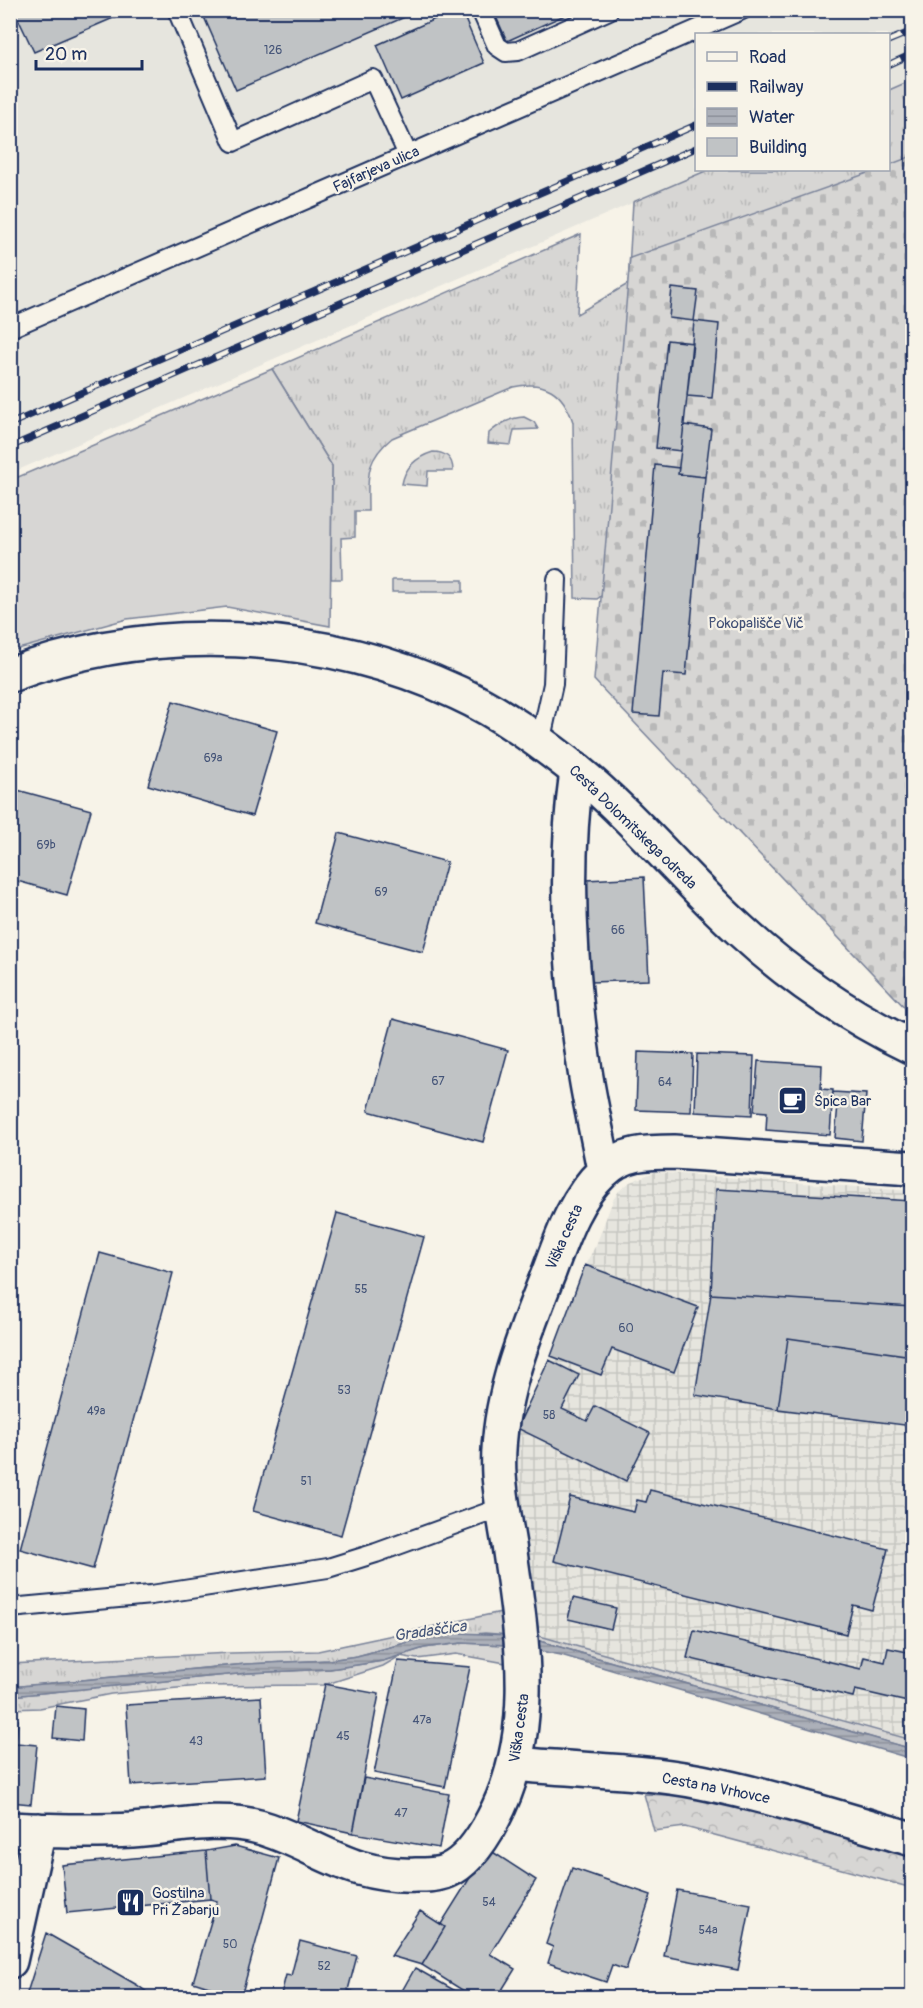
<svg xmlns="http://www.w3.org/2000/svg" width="923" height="2008" font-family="Pangolin,sans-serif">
	<defs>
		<pattern id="industrial-grid" width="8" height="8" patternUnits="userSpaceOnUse" patternTransform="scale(1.5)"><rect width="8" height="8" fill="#e6e5de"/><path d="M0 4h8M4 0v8" fill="none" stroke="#c5c5c1"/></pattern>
		<pattern id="grass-tufts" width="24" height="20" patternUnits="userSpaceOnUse" patternTransform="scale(1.5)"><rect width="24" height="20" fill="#d7d6d4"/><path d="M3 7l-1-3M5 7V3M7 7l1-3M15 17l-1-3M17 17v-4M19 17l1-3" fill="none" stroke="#b8b8b8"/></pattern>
		<pattern id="forest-crowns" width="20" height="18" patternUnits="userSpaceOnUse" patternTransform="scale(1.5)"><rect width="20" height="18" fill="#d7d6d4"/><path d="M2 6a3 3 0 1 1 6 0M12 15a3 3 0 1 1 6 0" fill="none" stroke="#b8b8b8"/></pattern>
		<pattern id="cemetery-stones" width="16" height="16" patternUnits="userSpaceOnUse" patternTransform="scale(1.5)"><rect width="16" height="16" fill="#d7d6d4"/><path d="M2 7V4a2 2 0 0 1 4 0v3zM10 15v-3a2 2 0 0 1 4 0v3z" fill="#b8b8b8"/></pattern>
		<pattern id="water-rules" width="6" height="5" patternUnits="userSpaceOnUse" patternTransform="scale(1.5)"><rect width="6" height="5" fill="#acb0b9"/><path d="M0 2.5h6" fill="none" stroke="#8b909a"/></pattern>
	</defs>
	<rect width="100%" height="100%" fill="#f7f3e8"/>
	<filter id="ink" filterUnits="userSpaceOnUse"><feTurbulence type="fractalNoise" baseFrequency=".0167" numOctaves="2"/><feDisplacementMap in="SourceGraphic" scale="12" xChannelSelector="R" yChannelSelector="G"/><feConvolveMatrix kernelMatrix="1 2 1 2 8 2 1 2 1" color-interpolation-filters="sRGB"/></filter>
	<g filter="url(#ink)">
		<path fill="#e6e5de" d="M11 11H912V80L889 90 888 34H696V170H708L11 473Z"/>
		<path fill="url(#industrial-grid)" d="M654 1172 912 1191V1740L536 1635 515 1444 517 1428 551 1356 585 1265 596 1245 613 1200 619 1191 630 1182Z"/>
		<path fill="url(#grass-tufts)" stroke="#798299" stroke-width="1.5" d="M912 80V273L601 596 597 599 575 598 573 422C563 391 545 380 513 387L392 438C364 461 368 478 368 511H355V537L341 538 342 579H331L332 466 272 369 581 234 577 314 628 284 633 202 708 170H888L889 90Z
			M524 417 534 422 538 429 514 430 511 445 488 443 489 433C500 424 509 418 524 417Z
			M433 452C445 452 453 458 453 471H428L427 486 402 484C405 467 417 457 433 452Z
			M392 580H463V592H392Z
			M506 1611 509 1635 485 1633 420 1639 357 1656 329 1660 246 1664 11 1687 10 1664 231 1653 318 1651Z
			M536 1635 912 1740V1749L536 1640Z
			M461 1643 509 1645 511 1664 456 1654 417 1659 400 1656 383 1666 324 1685 200 1686 111 1694 40 1708 11 1709 10 1696 248 1673 330 1669 383 1661 424 1648Z"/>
		<path fill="url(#forest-crowns)" stroke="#798299" stroke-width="1.5" d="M644 1794 712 1797 912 1848V1888L685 1827 654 1831Z"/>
		<path fill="url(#cemetery-stones)" stroke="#798299" stroke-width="1.5" d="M912 156V1015L594 680 630 258 876 170H888L889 165Z"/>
		<path fill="#d7d6d4" stroke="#798299" stroke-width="1.5" d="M272 369 332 466 330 626 227 607 127 619 11 651V480Z"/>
		<path fill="url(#water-rules)" stroke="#727c95" stroke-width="1.5" d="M458 1633 509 1635 536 1640 912 1749V1759L561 1655 509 1645 461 1643 424 1648 383 1661 330 1669 248 1673 11 1696V1687L246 1664 329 1660 357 1656 420 1639Z"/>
		<path fill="#c0c3c5" stroke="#1b2f5e" stroke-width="1.5" d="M14 10H132L34 52Z
			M201 10H421L236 90Z
			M455 10H461L484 63 401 100 377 45Z
			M493 10H576L507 41Z
			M672 288 698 291 694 321 669 318Z
			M694 321 719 324 712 398 687 396Z
			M667 340 693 343 681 451 656 448Z
			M684 425 711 429 705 477 678 474Z
			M655 465 679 468 678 474 705 477 686 675 663 673 659 716 633 714Z
			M173 701 277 731 252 816 148 785Z
			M10 788 91 810 67 895 10 879Z
			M339 833 447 862 423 952 315 923Z
			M644 877 649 980 591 982 586 880Z
			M393 1019 508 1050 483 1142 368 1111Z
			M638 1052 693 1054 691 1112 636 1110Z
			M697 1054 754 1056 752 1115 695 1112Z
			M758 1061 822 1065 821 1089 833 1090 830 1135 766 1130 767 1112 754 1111Z
			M833 1092 866 1094 862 1141 835 1138 838 1104 832 1103Z
			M716 1189 912 1201V1307L711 1294Z
			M337 1213 424 1237 341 1535 253 1511Z
			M100 1253 173 1273 93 1569 20 1549Z
			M585 1265 698 1307 674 1372 612 1349 601 1375 551 1356Z
			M711 1294 912 1307V1356L788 1338 778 1409 695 1395Z
			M788 1338 912 1356V1426L778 1409Z
			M549 1360 579 1375 562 1409 587 1421 595 1406 650 1433 626 1481 517 1428Z
			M650 1490 888 1549 872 1610 853 1605 846 1634 554 1561 570 1497 634 1512 637 1500 646 1502Z
			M573 1598 616 1608 611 1629 568 1619Z
			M694 1630 861 1669 864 1657 885 1662 888 1648 912 1653V1703L855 1690 853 1697 687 1658Z
			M398 1661 470 1667 445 1787 374 1773Z
			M325 1684 379 1694 353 1833 296 1821Z
			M261 1697 266 1776 131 1785 126 1705Z
			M56 1706 84 1709 82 1741 53 1738Z
			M10 1720H18L16 1743 37 1745 31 1804 10 1802Z
			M364 1778 449 1794 439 1848 353 1833Z
			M235 1846 279 1858 241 1997 193 1982 217 1901 210 1899 206 1851Z
			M488 1849 536 1880 490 1954 515 1969 497 1998H475L422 1965 445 1927 441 1924Z
			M206 1851 210 1899 67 1913 62 1865Z
			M572 1868 651 1895 626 1970 612 1965 606 1982 548 1963 553 1947 546 1944Z
			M677 1890 751 1904 738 1970 664 1956Z
			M420 1911 445 1927 422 1965 391 1956Z
			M46 1933 137 1985 155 1998 26 1996Z
			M300 1941 357 1956 348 1990 358 1993 357 1998H280L286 1975 291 1976Z
			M415 1968 466 1997V1998H398Z"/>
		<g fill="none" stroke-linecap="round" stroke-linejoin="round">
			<defs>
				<path id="lane" d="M177 10 233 142 373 79 408 155
					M481 10 497 46 506 52 518 51 609 10
					M10 328 742 10
					M540 743 553 684 557 579
					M10 1608 151 1595 328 1568 376 1553 503 1507"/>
				<path id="street" d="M577 771C563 870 570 973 585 1071 590 1104 598 1137 604 1170
					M515 1764C576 1770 640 1770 701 1782 772 1796 842 1819 912 1839
					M10 1829C51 1831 91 1832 132 1830 173 1827 218 1816 259 1827 293 1836 326 1858 359 1868 377 1873 397 1876 416 1875 426 1875 438 1875 447 1871 468 1862 483 1838 493 1819 539 1733 522 1637 509 1545 505 1522 501 1498 499 1475 495 1406 524 1335 549 1272 562 1237 575 1198 603 1172 623 1152 648 1152 674 1152L912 1168
					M10 1961 39 1830"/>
				<path id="secondary" d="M10 675C152 621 321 629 458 693 500 712 539 741 576 770 635 818 684 879 740 930 791 977 850 1017 912 1047"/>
			</defs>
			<use href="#lane" stroke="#1b2f5e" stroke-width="22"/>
			<use href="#street" stroke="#1b2f5e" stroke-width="38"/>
			<use href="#secondary" stroke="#1b2f5e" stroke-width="38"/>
			<use href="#lane" stroke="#f7f3e8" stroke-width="18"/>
			<use href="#street" stroke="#f7f3e8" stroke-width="33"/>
			<use href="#secondary" stroke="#f7f3e8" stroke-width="33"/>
			<defs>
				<path id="rail" d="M888 41 912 31
					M888 65 912 54
					M10 424 696 125
					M10 447 696 148"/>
			</defs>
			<use href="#rail" stroke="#1b2f5e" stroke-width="7"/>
			<use href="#rail" stroke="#f7f3e8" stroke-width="4.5" stroke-dasharray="14" stroke-linecap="butt"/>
		</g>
	</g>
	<defs>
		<symbol id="cafe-square" viewBox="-11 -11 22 22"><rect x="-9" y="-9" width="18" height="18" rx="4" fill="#1b2f5e" stroke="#f7f3e8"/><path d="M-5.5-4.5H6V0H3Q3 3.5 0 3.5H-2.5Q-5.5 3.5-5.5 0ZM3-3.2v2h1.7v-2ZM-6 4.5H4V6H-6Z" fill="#fff"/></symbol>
		<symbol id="restaurant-square" viewBox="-11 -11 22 22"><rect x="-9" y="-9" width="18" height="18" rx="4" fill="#1b2f5e" stroke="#f7f3e8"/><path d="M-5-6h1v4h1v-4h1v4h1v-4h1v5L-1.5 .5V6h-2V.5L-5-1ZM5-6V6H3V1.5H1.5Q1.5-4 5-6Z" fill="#fff"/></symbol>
	</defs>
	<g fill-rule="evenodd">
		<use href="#cafe-square" x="776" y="1084" width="33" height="33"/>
		<use href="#restaurant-square" x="114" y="1886" width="33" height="33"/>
	</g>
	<g text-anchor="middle" stroke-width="4.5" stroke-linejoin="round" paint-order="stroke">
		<g font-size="12" fill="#445478">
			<text x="273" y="54">126</text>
			<text x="213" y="762">69a</text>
			<text x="46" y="849">69b</text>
			<text x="381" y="896">69</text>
			<text x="618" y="934">66</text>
			<text x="438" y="1085">67</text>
			<text x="665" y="1086">64</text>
			<text x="361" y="1293">55</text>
			<text x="626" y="1332">60</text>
			<text x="344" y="1394">53</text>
			<text x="96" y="1415">49a</text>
			<text x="549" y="1419">58</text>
			<text x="306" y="1485">51</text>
			<text x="422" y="1724">47a</text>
			<text x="343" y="1740">45</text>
			<text x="196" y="1745">43</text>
			<text x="401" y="1817">47</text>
			<text x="489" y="1906">54</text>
			<text x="708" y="1934">54a</text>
			<text x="230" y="1948">50</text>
			<text x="324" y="1970">52</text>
		</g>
		<g font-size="15" fill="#1b2f5e" stroke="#f7f3e8">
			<text transform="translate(376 169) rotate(-24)" y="5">Fajfarjeva ulica</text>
			<text transform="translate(633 827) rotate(44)" y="5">Cesta Dolomitskega odreda</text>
			<text transform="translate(564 1237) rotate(-66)" y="5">Viška cesta</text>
			<text transform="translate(519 1728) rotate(-82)" y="5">Viška cesta</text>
			<text transform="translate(716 1788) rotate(11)" y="5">Cesta na Vrhovce</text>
		</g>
		<g font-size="15" fill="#415076" stroke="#f7f3e8">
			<text x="756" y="628">Pokopališče Vič</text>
		</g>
		<g font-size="15" fill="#1b2f5e" stroke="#f7f3e8" text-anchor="start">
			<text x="814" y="1106">Špica Bar</text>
			<text x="152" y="1898">Gostilna<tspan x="152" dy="17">Pri Žabarju</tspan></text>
		</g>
		<g font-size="16" font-style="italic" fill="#465679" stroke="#f7f3e8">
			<text transform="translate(430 1630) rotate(-8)" y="6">Gradaščica</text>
		</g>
	</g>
	<rect width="923" height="2008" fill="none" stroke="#f7f3e8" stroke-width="36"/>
	<rect x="18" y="18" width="887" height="1972" fill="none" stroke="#1b2f5e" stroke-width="2" filter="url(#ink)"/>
	<rect x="695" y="33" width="195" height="138" fill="#f7f3e8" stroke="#9fa5b1" stroke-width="1.5"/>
	<rect x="707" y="52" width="30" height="9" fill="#f7f3e8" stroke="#9fa5b1" stroke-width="1.5"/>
	<text x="749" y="63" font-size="18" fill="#1b2f5e">Road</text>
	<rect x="707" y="82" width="30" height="9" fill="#1b2f5e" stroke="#9fa5b1" stroke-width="1.5"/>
	<text x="749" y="93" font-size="18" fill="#1b2f5e">Railway</text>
	<rect x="707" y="108" width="30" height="18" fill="url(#water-rules)" stroke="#9fa5b1" stroke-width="1.5"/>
	<text x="749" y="123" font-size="18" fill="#1b2f5e">Water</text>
	<rect x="707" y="138" width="30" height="18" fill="#c0c3c5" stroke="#9fa5b1" stroke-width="1.5"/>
	<text x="749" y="153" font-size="18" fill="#1b2f5e">Building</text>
	<path d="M36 60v9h106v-9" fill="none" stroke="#1b2f5e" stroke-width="3"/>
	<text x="45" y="60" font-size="18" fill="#1b2f5e" stroke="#f7f3e8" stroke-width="4.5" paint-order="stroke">20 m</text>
</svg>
